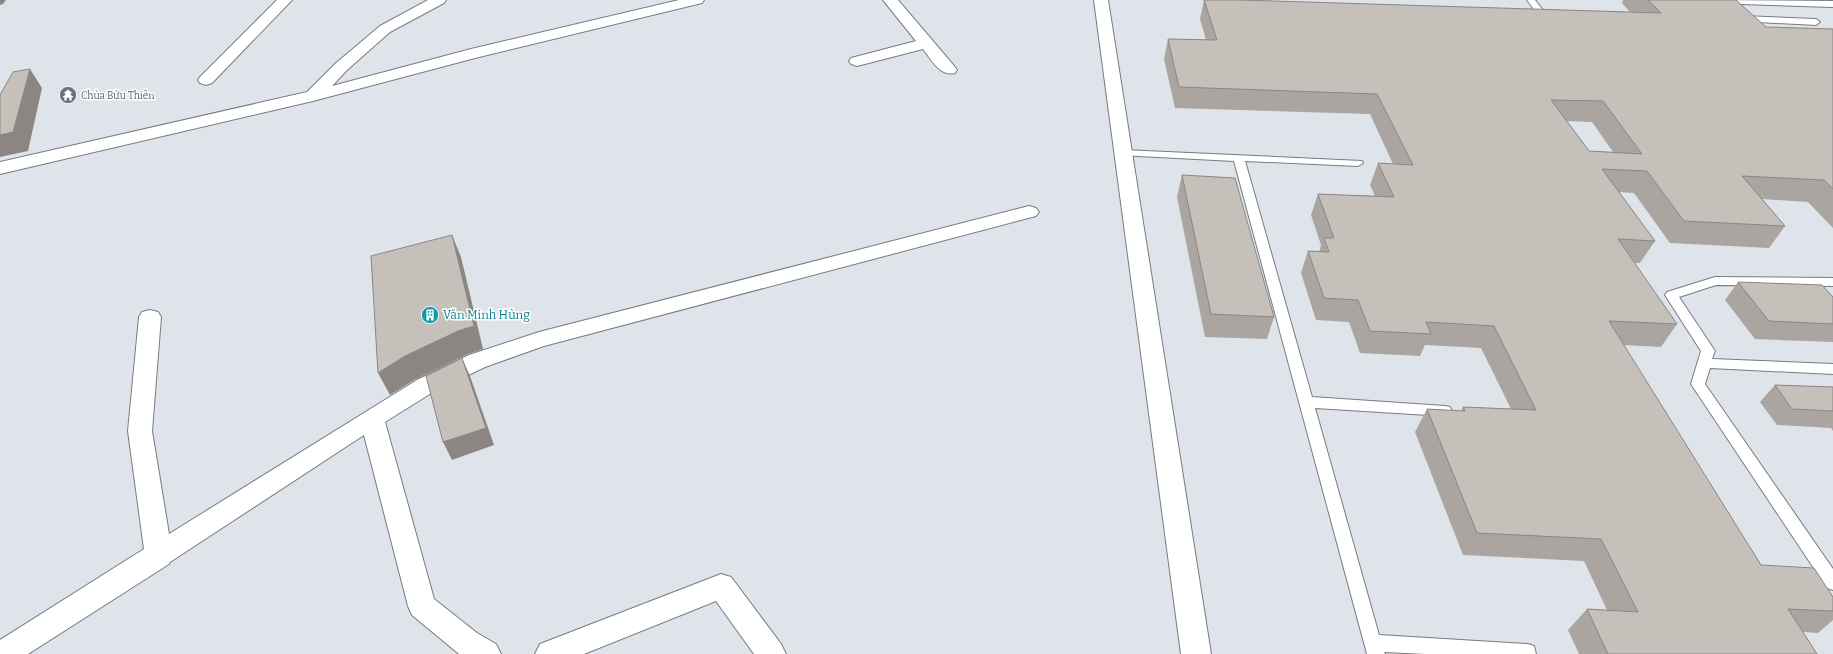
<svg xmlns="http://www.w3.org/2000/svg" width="1833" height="654" font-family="Bitter,serif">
	<rect width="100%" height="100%" fill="#dee4ea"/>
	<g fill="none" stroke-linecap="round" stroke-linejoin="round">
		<defs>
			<path id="lane" d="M1527 0H1535L1552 22 1551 24H1545Z
				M1706 0 1833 1V7L1710 3Z
				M1742 16 1816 19 1820 22 1816 25 1739 21V17Z
				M1123 150 1362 161 1363 163 1358 166 1245 161 1312 397 1445 406 1450 407 1452 411 1450 415 1445 416 1315 408 1379 635 1528 644 1534 646 1536 654H1426L1384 652 1385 654H1367L1234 161 1119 155 1118 153Z
				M1715 277 1833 278V286L1716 285 1679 297 1715 351 1712 359 1833 364V374L1710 368 1705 384 1833 569V590L1827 588 1691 384 1701 351 1665 295 1667 292Z"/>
			<path id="street" d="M277 0H292L212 83 206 85 200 83 198 80 200 77Z
				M428 0H446L444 3 390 32 347 70 332 86 471 49 679 0H704L702 3 475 58 313 101 0 174V162L307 92 335 64 380 26Z
				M883 0H898L955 67 957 70 955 73C940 77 931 59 923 49L857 66 851 64 849 61 851 58 916 41Z
				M1094 0H1108L1211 654H1181Z
				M1029 206 1036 208 1039 212 1036 216 544 346 485 367 433 392 385 422 434 599 477 633 496 644 501 654H459L412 615 408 606 364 435 170 562 169 564 28 654H0V640L144 549 128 431 139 317 142 312 150 310 158 312 161 317 152 431 169 534 417 380 469 355 539 332Z
				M721 574 731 577 781 644 786 654H754L716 601 584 654H535L540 644Z"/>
		</defs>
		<use href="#lane" stroke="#767c81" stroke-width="2"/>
		<use href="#street" stroke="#767c81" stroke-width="2"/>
		<use href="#lane" fill="#fff" fill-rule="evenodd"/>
		<use href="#street" fill="#fff" fill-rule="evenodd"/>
	</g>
	<path fill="#aaa5a0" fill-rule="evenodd" d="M1204 0H1241L1630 12 1622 3 1623 0H1736L1766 27 1833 29V228L1808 202 1762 199 1785 226 1769 248 1670 243 1634 193 1619 192 1655 241 1640 263H1634L1677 324 1661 347 1623 345 1761 565 1833 597V620L1818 633 1803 632 1817 654H1579L1568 630 1587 609 1607 610 1584 561 1463 555 1415 432 1427 409 1461 411 1463 407 1511 409 1481 348 1425 345 1420 356 1360 353 1349 322 1316 320 1301 273 1308 251 1319 252 1321 245 1311 215 1318 194 1375 196 1370 185 1378 163 1393 164 1370 114 1175 108 1164 59 1168 39 1206 40 1200 19ZM1567 121 1592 122 1613 152 1589 151Z
		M1182 175 1274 317 1267 339 1205 337 1177 197Z
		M1738 282 1833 297V342L1755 339 1725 300Z
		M1775 385 1833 387V431L1831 428 1777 425 1760 402Z"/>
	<path fill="#8b8682" d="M0 0H6L3 4 0 5Z
		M30 69 42 88 28 151 0 157V135Z
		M452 235 461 257 483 349 468 354 416 379 390 395 378 373Z
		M462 358 470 376 494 445 452 460 443 442Z"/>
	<path fill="#c6c0ba" stroke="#8b8682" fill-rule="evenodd" d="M1204 0H1241L1661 13 1648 0H1736L1766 27 1833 29V189L1824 180 1742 176 1785 226 1684 221 1647 171 1602 169 1655 241 1618 239 1677 324 1609 321 1761 565 1814 568 1833 597V611L1788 609 1817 654H1608L1587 609 1638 612 1601 539 1477 533 1427 409 1465 411 1463 407 1536 410 1494 326 1426 322 1431 334 1370 331 1358 300 1324 298 1308 251 1329 252 1324 238H1334L1318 194 1394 197 1378 163 1413 165 1377 94 1179 87 1168 39 1217 40ZM1551 100 1603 101 1642 154 1589 151Z
		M30 69 13 132 0 135V95L13 72Z
		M1182 175 1235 178 1274 317 1211 314Z
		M452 235 474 326 458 331 405 356 378 373 371 256Z
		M1738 282 1822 285 1833 297V324L1769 321Z
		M462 358 486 428 443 442 426 376Z
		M1775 385 1833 387V411L1792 409Z"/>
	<defs>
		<symbol id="temple-disc" viewBox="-11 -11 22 22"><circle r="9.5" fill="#6b7280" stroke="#fff"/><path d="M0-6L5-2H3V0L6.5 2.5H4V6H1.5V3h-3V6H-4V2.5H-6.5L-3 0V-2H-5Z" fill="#fff"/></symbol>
		<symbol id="building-disc" viewBox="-11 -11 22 22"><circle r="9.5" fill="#0f9aa8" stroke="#fff"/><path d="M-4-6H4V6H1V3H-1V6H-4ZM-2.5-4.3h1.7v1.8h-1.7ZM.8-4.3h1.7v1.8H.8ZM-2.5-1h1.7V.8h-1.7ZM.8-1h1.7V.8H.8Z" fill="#fff"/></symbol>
	</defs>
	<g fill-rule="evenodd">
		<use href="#temple-disc" x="58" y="85" width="20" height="20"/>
		<use href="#building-disc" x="420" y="305" width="20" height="20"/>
	</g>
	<g text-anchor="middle" stroke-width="3" stroke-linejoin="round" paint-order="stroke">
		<g font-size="10" fill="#5b616d" stroke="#fff" text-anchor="start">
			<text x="81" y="99">Chùa Bửu Thiên</text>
		</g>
		<g font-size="12" fill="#0d838f" stroke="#fff" text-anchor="start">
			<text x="443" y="319">Văn Minh Hùng</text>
		</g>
	</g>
</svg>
